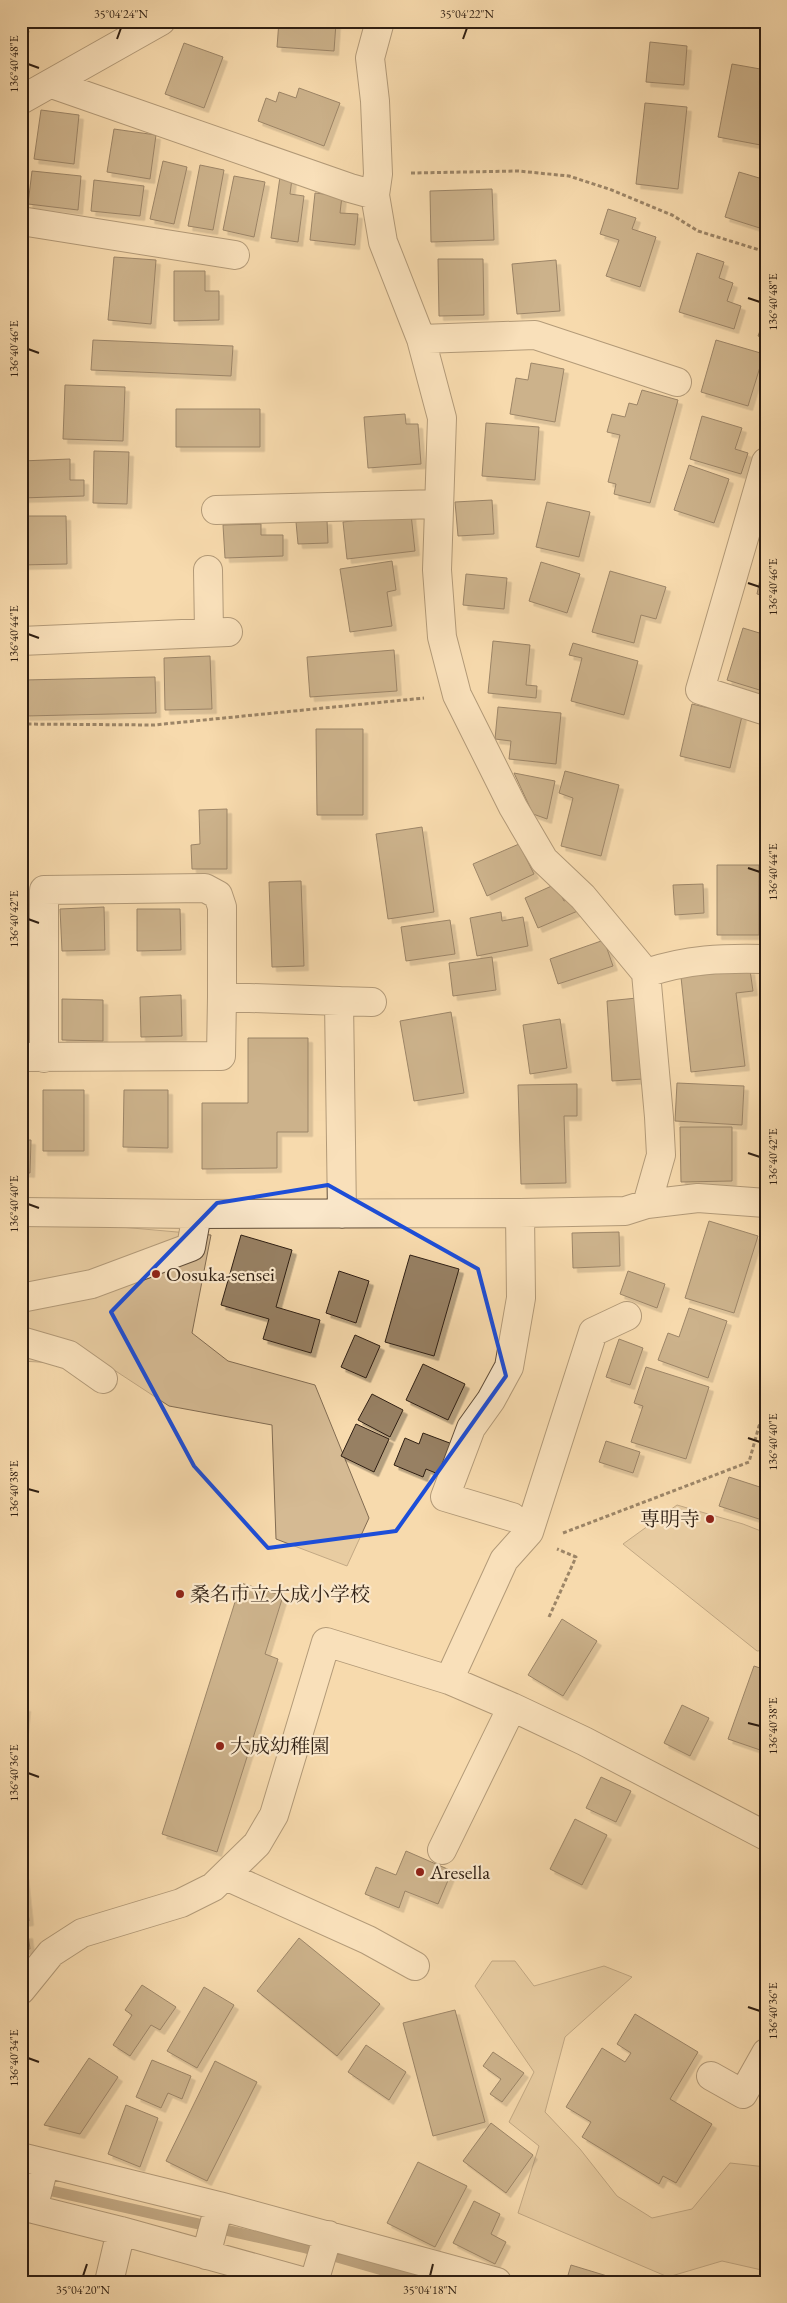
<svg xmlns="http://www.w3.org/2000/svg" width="787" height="2303" font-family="'EB Garamond','Noto Serif JP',serif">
	<defs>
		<filter id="shadow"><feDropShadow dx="4.5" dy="4.5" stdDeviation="0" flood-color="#0004"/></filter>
	</defs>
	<rect width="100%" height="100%" fill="#f7daad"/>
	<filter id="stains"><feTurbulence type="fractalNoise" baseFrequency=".004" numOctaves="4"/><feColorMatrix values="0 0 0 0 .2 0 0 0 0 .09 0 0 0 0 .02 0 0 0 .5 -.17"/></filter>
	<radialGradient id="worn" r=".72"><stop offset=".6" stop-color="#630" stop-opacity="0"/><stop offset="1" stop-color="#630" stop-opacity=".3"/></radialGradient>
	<path fill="#d5ba93" stroke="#826c52" d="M21 1222H64L211 1235 192 1333 228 1361 315 1385 369 1518 347 1566 276 1539 272 1425 169 1406 108 1366 21 1361Z
		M677 1505 743 1524 766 1533V1650L757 1651 623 1544Z
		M492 1961H515L534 1986 604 1966 632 1977 565 2037 545 2112 580 2149 617 2196 652 2218 692 2209 730 2163 766 2167V2271L722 2261 668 2277 518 2213 539 2146 509 2122 534 2072 475 1986Z"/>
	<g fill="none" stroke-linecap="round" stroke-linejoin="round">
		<path stroke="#7e684f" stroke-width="11" d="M21 2184 306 2248 424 2282"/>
	</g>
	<path fill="#978063" stroke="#2e1e12" filter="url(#shadow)" d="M279 21 336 23 334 51 277 47Z
		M650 42 687 46 684 85 646 82Z
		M184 43 223 57 204 108 165 94Z
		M732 64 766 70V146L718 137Z
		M299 88 340 103 324 146 258 121 266 98 276 102 279 92 296 98Z
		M645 103 687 107 678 189 636 184Z
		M41 110 79 115 74 164 34 159Z
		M114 129 156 135 150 179 107 172Z
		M163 161 187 167 174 224 150 219Z
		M200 165 224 170 213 230 188 226Z
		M32 171 81 176 78 210 28 204Z
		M739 172 766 180V230L725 217Z
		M234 176 265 182 254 237 223 230Z
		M280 177 292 179 290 194 304 196 298 242 271 238Z
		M94 180 144 186 140 216 91 211Z
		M492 189 494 240 431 242 430 191Z
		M315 193 342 196 340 213 358 214 355 245 310 240Z
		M608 209 636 218 632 229 656 237 640 287 606 276 619 240 600 234Z
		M697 253 724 262 719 278 733 283 727 301 741 306 734 329 679 312Z
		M114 257 156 260 151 324 108 320Z
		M438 259H483L484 315 439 316Z
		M556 260 560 311 517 314 512 264Z
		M21 265H24L22 310H21Z
		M174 271H205V291H219V320L174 321Z
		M766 315V339L758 336Z
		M93 340 233 346 231 376 91 370Z
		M716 340 764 354 748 406 701 392Z
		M531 363 564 369 555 422 510 414 516 378 528 380Z
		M65 385 125 387 123 441 63 439Z
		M642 390 678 400 650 503 614 494 616 484 608 482 620 435 607 432 612 414 625 417 629 403 637 405Z
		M176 409H260V447H176Z
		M405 414 406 424H418L421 464 368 468 364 417Z
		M702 416 742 428 735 449 748 453 741 474 690 459Z
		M486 423 539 427 535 480 482 476Z
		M94 451 129 452 127 504 93 503Z
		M70 459V480H84V496L21 498V461Z
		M689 465 729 479 714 523 674 510Z
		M492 500 494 534 458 536 455 502Z
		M547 502 590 512 579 557 536 547Z
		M411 514 415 551 347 559 343 522Z
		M21 516H66L67 564 21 565Z
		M327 520 328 543 298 544 296 522Z
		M261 524V535H283V556L225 558 223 525Z
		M764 559H766V596L757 594Z
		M392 561 396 590 387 592 392 626 350 632 340 569Z
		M541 562 580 574 567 613 529 601Z
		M610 571 666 587 656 619 641 615 634 643 592 632Z
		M466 574 507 578 504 609 463 605Z
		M743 628 766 635V692L727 680Z
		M493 641 530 645 526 685 537 686 536 698 488 693Z
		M573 643 638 661 624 715 571 701 582 658 569 655Z
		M394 650 397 691 310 697 307 657Z
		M210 656 212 709 165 710 164 658Z
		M155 677 156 713 25 716 24 680Z
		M692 704 742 716 730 768 680 756Z
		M498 707 561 713 556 764 509 759 511 741 495 739Z
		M316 729H363V815H317Z
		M565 771 619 785 601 856 561 846 573 798 559 793Z
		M514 773 555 781 547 819 533 814Z
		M227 809V869H192L191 845 200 844 199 810Z
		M422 827 434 912 388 919 376 834Z
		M519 844 534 874 487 896 473 864Z
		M717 865H759V935H717Z
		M301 881 304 966 272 967 269 882Z
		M556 884 564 901 574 897 580 910 538 928 525 898Z
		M703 884 704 913 675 915 673 885Z
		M104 907 105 950 62 951 60 909Z
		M137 909H180L181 950 137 951Z
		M501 912 502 921 523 917 528 946 477 956 470 918Z
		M450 920 455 954 406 961 401 927Z
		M604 940 613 966 558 984 550 959Z
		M492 957 496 990 453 996 449 963Z
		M750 970 753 991 736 993 745 1066 691 1072 681 977Z
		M181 995 182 1036 141 1037 140 997Z
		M637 998 643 1079 612 1081 607 1001Z
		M62 999 103 1000V1041L62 1040Z
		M451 1012 464 1093 414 1101 400 1021Z
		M560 1019 567 1068 530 1074 523 1025Z
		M248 1038H308V1132H277V1168L202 1169V1103H248Z
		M677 1083 744 1086 742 1125 675 1121Z
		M577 1084V1116H564L566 1183 521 1184 518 1085Z
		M43 1090H84V1151H43Z
		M124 1090H168V1148L123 1147Z
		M680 1127H732V1181L681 1182Z
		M21 1140H31L30 1173 21 1172Z
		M709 1221 758 1236 734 1313 685 1298Z
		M619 1232 620 1266 573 1268 572 1233Z
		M241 1235 292 1250 276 1307 320 1320 311 1353 263 1339 269 1319 221 1305Z
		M410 1255 459 1269 434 1356 385 1342Z
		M339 1271 369 1281 356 1323 326 1313Z
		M628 1271 665 1284 657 1308 620 1294Z
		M689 1308 727 1321 708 1378 658 1360 668 1333 679 1337Z
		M355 1335 380 1346 366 1378 341 1367Z
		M619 1339 643 1348 630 1385 606 1377Z
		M423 1364 465 1384 448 1420 406 1400Z
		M646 1367 709 1387 686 1459 631 1442 643 1406 634 1403Z
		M372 1394 403 1410 390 1437 358 1420Z
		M356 1424 389 1439 374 1472 341 1456Z
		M423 1433 455 1445 443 1476 426 1469 423 1477 394 1465 405 1438 419 1444Z
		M606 1441 640 1452 633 1473 599 1462Z
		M729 1477 766 1489V1510L762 1520 719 1506Z
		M241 1583 283 1596 265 1654 278 1659 217 1852 162 1834Z
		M562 1619 597 1641 563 1696 528 1675Z
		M754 1666 766 1670V1752L728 1739Z
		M682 1705 709 1718 690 1756 664 1743Z
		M21 1707H26L21 1754Z
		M601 1777 631 1791 616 1822 586 1808Z
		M575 1819 607 1835 582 1885 550 1869Z
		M406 1851 452 1871 438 1904 405 1891 399 1908 365 1894 376 1867 396 1875Z
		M21 1875H24L29 1921 21 1922Z
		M28 1934 30 1949 21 1950V1935Z
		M299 1938 380 2004 337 2056 257 1991Z
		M142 1985 176 2007 160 2030 151 2025 130 2056 113 2045 132 2015 125 2010Z
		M204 1987 234 2005 197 2068 167 2051Z
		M455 2010 485 2122 433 2136 403 2023Z
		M635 2014 698 2052 670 2099 712 2124 676 2183 663 2176 659 2184 582 2137 591 2122 566 2107 602 2048 625 2062 631 2053 617 2044Z
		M366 2045 406 2072 389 2100 348 2072Z
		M493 2052 524 2073 502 2102 490 2094 501 2079 483 2066Z
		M89 2058 118 2077 80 2134 44 2125Z
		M152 2060 191 2076 182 2099 168 2093 161 2108 136 2097Z
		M215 2061 257 2082 207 2181 166 2161Z
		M126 2105 158 2118 140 2167 108 2154Z
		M491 2123 533 2155 506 2193 463 2161Z
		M418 2162 467 2186 435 2247 387 2223Z
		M474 2201 500 2214 491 2234 506 2242 495 2264 453 2243Z
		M571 2265 627 2282H566Z"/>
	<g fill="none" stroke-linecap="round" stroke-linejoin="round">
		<defs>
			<path id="minor" d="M380 21 370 58 375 101 378 174 375 195 383 242 421 339 442 418 437 570 442 637 457 695 513 807 544 860 583 897 646 973 659 1117 661 1155 647 1204
				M52 84 350 188 375 195
				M21 100 161 21
				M21 221 235 255
				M421 339 535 335 677 382
				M766 462 700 690 766 711
				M216 510 438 504
				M208 570 209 632
				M21 641 228 632
				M646 973C688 959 722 958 766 959
				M339 1001 372 1002
				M21 1057 221 1056 222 997
				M44 1058V890L205 888 218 895 222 907V997L339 1001 342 1214
				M21 1212 197 1214 520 1213 625 1211 647 1204 698 1198 766 1203
				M21 1298 92 1284 191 1247 197 1214
				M21 1341 69 1355 103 1379
				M512 1517 445 1497 471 1428 491 1400 509 1367 521 1298 520 1213
				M449 1680 504 1560 529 1532 593 1332 627 1316
				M442 1850 512 1707
				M226 1876 368 1940 415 1966
				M21 1990 51 1953 82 1933 181 1903 213 1887 257 1844 274 1815 326 1642 449 1680 512 1707 584 1741 766 1836
				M711 2076 743 2094 766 2053
				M21 2157 219 2206 497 2282
				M21 2206 121 2231 305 2282
				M33 2209 45 2163
				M206 2255 219 2206
				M109 2282 121 2231
				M314 2282 328 2235"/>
		</defs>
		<use href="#minor" stroke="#604d39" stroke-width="30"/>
		<path stroke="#2e1e12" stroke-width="3" stroke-dasharray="4 2.5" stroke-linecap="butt" d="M411 173 518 171 569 176 609 189 672 215 698 231 766 252
			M21 724 154 725 424 698
			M563 1533 749 1462 759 1426 766 1414
			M549 1617 576 1557 557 1549"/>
		<use href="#minor" stroke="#fae7ca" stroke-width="28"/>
		<path stroke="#2e1e12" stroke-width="4" stroke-dasharray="9 9" stroke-linecap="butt" d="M21 35 44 21"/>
	</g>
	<path d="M0 0H787V2303H0ZM328 1185 478 1269 506 1376 396 1531 268 1548 194 1466 111 1312 217 1203Z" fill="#f7daad" fill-opacity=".55" fill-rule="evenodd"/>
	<path fill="none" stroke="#1d4ed8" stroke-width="4" stroke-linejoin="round" d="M328 1185 478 1269 506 1376 396 1531 268 1548 194 1466 111 1312 217 1203Z"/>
	<path fill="none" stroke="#2e1e12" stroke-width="2" d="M117 39 121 28M463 39 467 28M28 64 39 68M748 298 760 302M28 349 39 353M748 583 760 587M28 634 39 638M748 868 760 872M28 919 39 923M748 1153 760 1157M28 1204 39 1208M748 1438 760 1442M28 1489 39 1492M748 1723 760 1726M28 1773 39 1777M748 2007 760 2011M28 2058 39 2062M83 2276 87 2264M430 2276 433 2264"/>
	<g fill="#8f2418" stroke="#fae7ca" stroke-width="2">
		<circle cx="156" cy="1274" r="5"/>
		<circle cx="710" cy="1519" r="5"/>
		<circle cx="180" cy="1594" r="5"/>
		<circle cx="220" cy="1746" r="5"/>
		<circle cx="420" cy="1872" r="5"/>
	</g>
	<g text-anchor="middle" stroke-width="4.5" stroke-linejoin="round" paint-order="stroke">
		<g font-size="20" fill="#2e1e12" stroke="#fae7ca" text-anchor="start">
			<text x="166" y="1281">Oosuka-sensei</text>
			<text x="700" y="1526" text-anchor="end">専明寺</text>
			<text x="190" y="1601">桑名市立大成小学校</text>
			<text x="230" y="1753">大成幼稚園</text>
			<text x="430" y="1879">Aresella</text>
		</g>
	</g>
	<rect width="787" height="2303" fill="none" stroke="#f7daad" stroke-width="55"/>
	<rect x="28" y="28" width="732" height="2248" fill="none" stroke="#2e1e12" stroke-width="2"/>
	<g font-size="12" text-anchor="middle" fill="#2e1e12">
		<text x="121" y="18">35°04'24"N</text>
		<text x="467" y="18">35°04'22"N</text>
		<text transform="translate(14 64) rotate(-90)" y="4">136°40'48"E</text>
		<text transform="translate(773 302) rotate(-90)" y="4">136°40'48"E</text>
		<text transform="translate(14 349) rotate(-90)" y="4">136°40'46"E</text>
		<text transform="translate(773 587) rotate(-90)" y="4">136°40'46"E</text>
		<text transform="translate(14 634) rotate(-90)" y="4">136°40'44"E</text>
		<text transform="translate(773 872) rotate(-90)" y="4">136°40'44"E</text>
		<text transform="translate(14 919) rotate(-90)" y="4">136°40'42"E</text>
		<text transform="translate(773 1157) rotate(-90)" y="4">136°40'42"E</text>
		<text transform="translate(14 1204) rotate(-90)" y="4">136°40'40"E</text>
		<text transform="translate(773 1442) rotate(-90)" y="4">136°40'40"E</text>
		<text transform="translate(14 1489) rotate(-90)" y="4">136°40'38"E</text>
		<text transform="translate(773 1726) rotate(-90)" y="4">136°40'38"E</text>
		<text transform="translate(14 1773) rotate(-90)" y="4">136°40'36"E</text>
		<text transform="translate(773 2011) rotate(-90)" y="4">136°40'36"E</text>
		<text transform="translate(14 2058) rotate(-90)" y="4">136°40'34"E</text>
		<text x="83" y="2294">35°04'20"N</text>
		<text x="430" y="2294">35°04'18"N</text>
	</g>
	<rect width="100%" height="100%" filter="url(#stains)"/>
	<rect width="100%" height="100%" fill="url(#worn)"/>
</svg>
